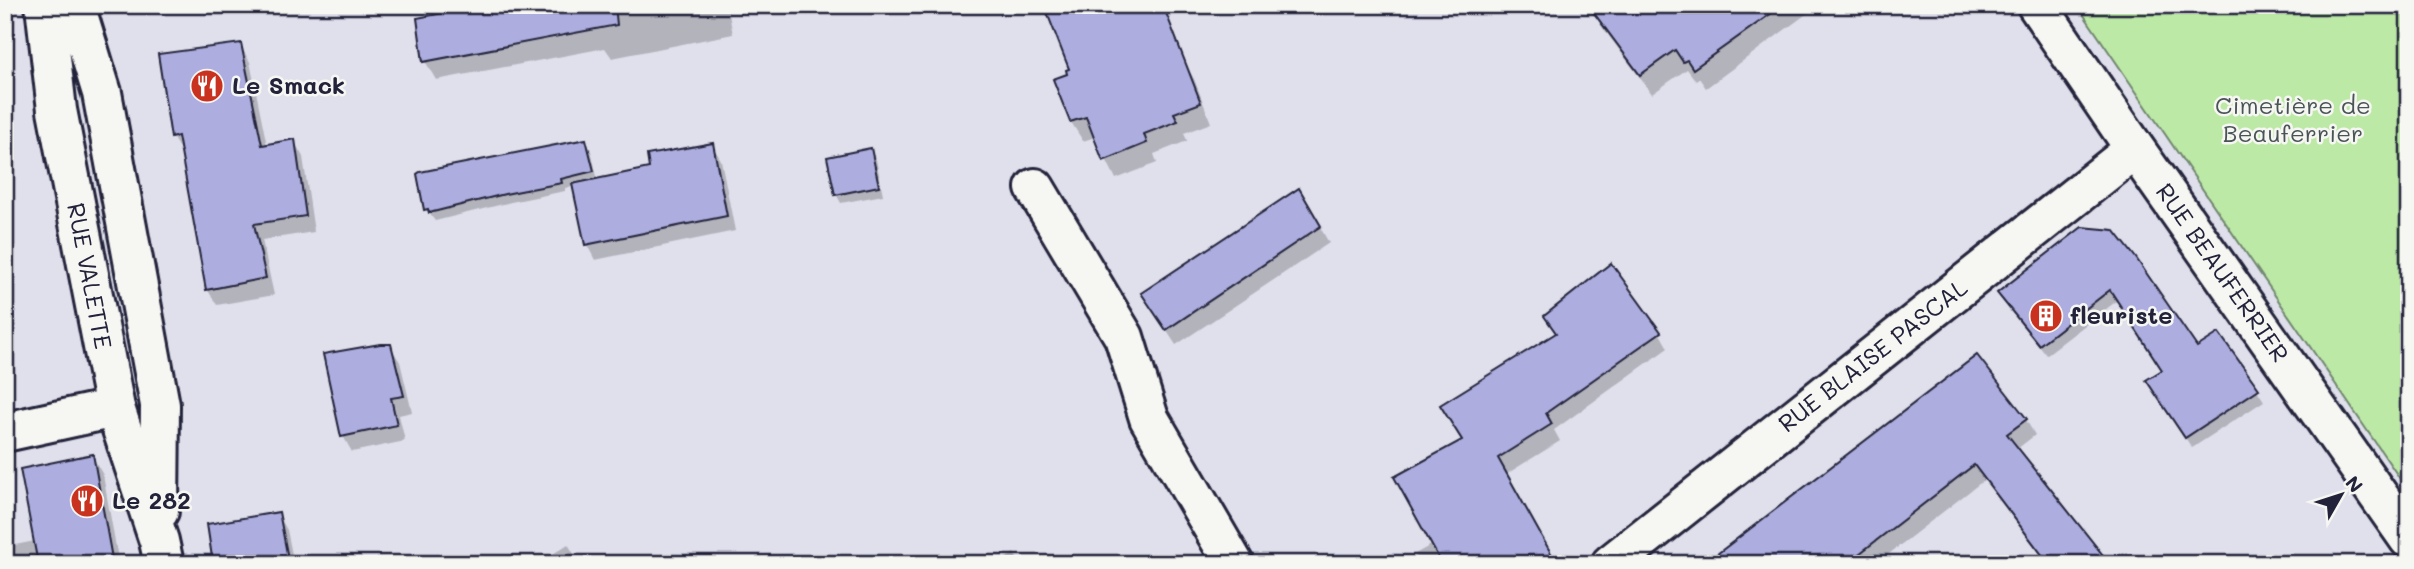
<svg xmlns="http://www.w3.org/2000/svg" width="2414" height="569" font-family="Mali,sans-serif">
	<rect width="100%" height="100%" fill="#e0e0ec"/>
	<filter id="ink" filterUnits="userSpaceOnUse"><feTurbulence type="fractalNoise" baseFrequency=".0143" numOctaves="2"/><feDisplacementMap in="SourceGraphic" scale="14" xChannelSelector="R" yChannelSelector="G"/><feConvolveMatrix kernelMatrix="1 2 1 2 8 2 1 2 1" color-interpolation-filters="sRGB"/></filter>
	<g filter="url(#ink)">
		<path fill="#bde9a6" stroke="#708670" stroke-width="2" d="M2077 5H2409V492Z"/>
		<path fill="#0003" d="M493 5H727L733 34 612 58 605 48 436 80 425 61Z
			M1462 5H1484L1469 16Z
			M1590 5H1815L1816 7 1706 88 1699 78 1696 81 1687 69 1652 94 1600 24Z
			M240 45 250 62 267 146 294 141 303 157 314 232 262 240 274 295 217 305 207 289 182 153 172 137Z
			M1183 60 1194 79 1211 123 1184 133 1187 141 1154 154 1157 163 1116 179 1095 137 1083 141 1071 122 1055 80 1070 74 1071 70Z
			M585 141 591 150 598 181 651 170 712 145 721 160 735 231 595 260 587 245 574 186 565 188V191L511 202 435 221 426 209Z
			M870 150 876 159 883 195 841 203 836 194Z
			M1299 190 1329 243 1176 345 1153 310Z
			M2082 229 2197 349 2257 390 2264 401 2192 448 2155 392 2164 371 2118 300 2046 355 1999 293Z
			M1659 332 1668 348 1554 430 1560 441 1505 475 1555 564H1420L1415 554 1433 544 1397 478Z
			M390 346 400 362 412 412 399 415 405 441 352 452 343 436Z
			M1976 357 2026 420 2035 435 2017 449 2107 564H2048L1984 480 1876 564H1706Z
			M92 456 103 475 119 564H5V547L35 541Z
			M278 514 287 530 294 564H215Z
			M568 544 580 564H538Z
			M1014 553 1020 564H997Z
			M2135 556 2140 564H2124Z"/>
		<path fill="#adaedf" stroke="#22223b" stroke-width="2" d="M485 5H615L617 25 423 62 417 18Z
			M1044 5H1163L1201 103 1174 113 1178 121 1144 134 1147 143 1103 161 1086 117 1070 122 1053 79 1067 74 1066 70 1069 69Z
			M1588 5H1783L1693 69 1687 60 1683 62 1675 50 1640 75Z
			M241 43 262 145 295 139 306 216 254 224 266 278 206 290 178 136 171 138 158 54Z
			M586 139 594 171 561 179 562 183 505 194 429 213 428 209 424 210 417 174 420 172Z
			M713 143 727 216 585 245 572 184 649 168 647 155Z
			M871 148 879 186 835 195 827 157Z
			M1299 188 1321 226 1166 330 1141 293Z
			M2082 227 2114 230 2136 258 2197 347 2219 333 2259 389 2185 438 2146 380 2162 370 2110 290 2039 345 1997 293Z
			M1611 263 1661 332 1546 413 1552 424 1498 458 1557 564H1442L1394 477 1462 440 1440 405 1556 333 1544 316Z
			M380 344H391L404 396 391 398 397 425 341 437 323 354Z
			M1977 355 2027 419 2007 434 2110 564H2049L1974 465 1846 564H1704Z
			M93 454 113 564H38L20 469Z
			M279 512 289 564H213L207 524Z"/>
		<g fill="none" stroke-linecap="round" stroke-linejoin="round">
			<defs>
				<path id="street" d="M2037 5 2135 149 2409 539
					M1035 188 1124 337 1149 418 1234 564
					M5 432 115 408
					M1611 564 2135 149"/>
				<path id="secondary" d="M45 5 57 110 115 408 159 541 164 564
					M75 5 102 93 160 405 159 511"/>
			</defs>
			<use href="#street" stroke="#22223b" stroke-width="44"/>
			<use href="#secondary" stroke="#22223b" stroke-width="44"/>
			<use href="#street" stroke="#f6f6f2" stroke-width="38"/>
			<use href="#secondary" stroke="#f6f6f2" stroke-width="38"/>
		</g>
	</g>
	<defs>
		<symbol id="restaurant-disc" viewBox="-11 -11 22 22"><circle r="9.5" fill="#c8321e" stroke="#f6f6f2"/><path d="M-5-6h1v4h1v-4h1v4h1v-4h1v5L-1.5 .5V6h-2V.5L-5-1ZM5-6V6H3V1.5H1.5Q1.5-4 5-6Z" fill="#fff"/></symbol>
		<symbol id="building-disc" viewBox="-11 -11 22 22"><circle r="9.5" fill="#c8321e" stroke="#f6f6f2"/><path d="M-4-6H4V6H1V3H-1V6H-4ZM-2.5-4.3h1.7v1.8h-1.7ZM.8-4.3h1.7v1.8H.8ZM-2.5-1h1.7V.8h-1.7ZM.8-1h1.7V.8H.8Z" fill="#fff"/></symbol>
	</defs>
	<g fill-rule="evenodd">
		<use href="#restaurant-disc" x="188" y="67" width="38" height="38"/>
		<use href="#building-disc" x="2027" y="297" width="38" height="38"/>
		<use href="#restaurant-disc" x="68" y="482" width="38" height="38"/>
	</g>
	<g text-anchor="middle" stroke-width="5" stroke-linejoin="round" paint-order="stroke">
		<g font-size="24" font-weight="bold" fill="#22223b" stroke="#f6f6f2" text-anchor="start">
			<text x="232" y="94">Le Smack</text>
			<text x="2070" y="324">fleuriste</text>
			<text x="112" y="509">Le 282</text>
		</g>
		<g font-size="24" fill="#495456" stroke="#f6f6f2">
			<text x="2293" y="114">Cimetière de<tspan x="2293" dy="28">Beauferrier</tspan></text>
		</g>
		<g font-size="24" fill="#22223b" stroke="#f6f6f2">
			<text transform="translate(2222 273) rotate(55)" y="8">RUE BEAUFERRIER</text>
			<text transform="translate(89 276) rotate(79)" y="8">RUE VALETTE</text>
			<text transform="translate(1873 356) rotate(-38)" y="8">RUE BLAISE PASCAL</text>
		</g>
	</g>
	<rect width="2414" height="569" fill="none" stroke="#f6f6f2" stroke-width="28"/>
	<rect x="14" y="14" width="2386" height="541" fill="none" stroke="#22223b" stroke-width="2.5" filter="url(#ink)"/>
	<g transform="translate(2341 495) rotate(51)" stroke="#f6f6f2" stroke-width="5" paint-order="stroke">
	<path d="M0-5L12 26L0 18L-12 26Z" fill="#22223b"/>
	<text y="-10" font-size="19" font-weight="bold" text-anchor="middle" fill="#22223b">N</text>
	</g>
</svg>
